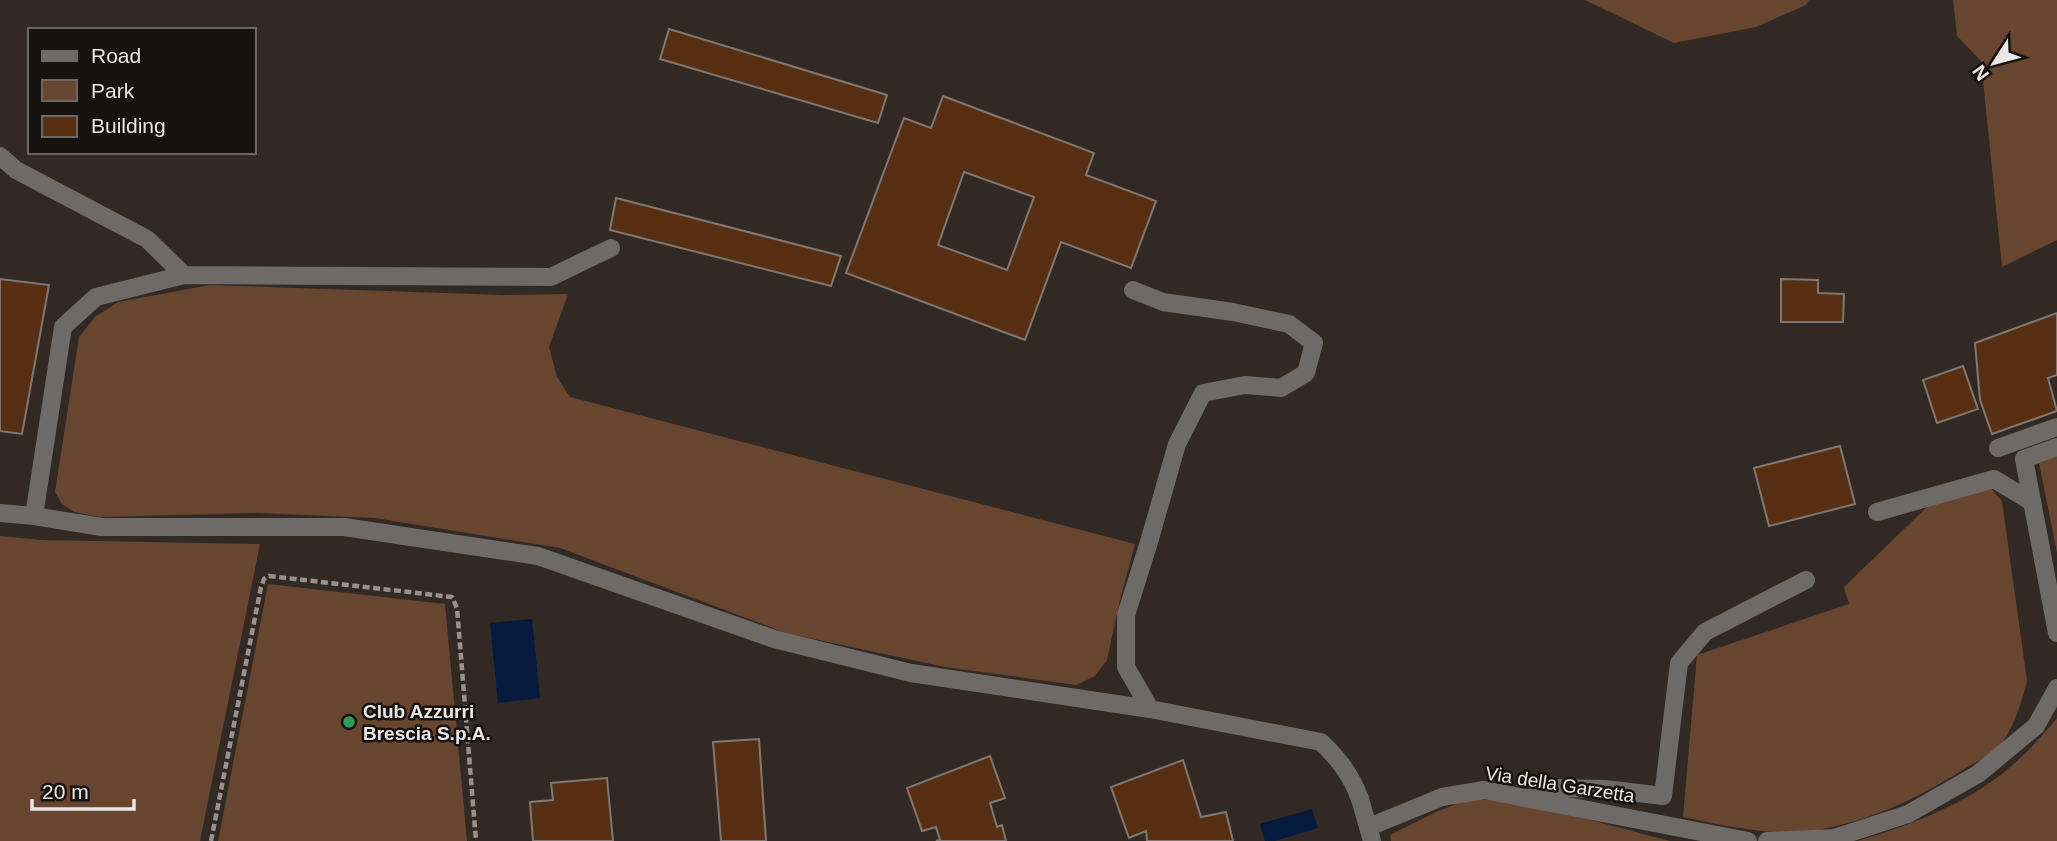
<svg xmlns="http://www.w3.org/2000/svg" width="2057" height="841" font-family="Helvetica,sans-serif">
	<rect width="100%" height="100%" fill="#302924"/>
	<path fill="#67452f" d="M1585 0H1809L1806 5 1756 27 1674 43Z
		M1953 0H2057V240L2002 267 1981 61 1957 36Z
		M210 285 503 295 568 294 549 347 557 377 570 397 1135 544 1120 600 1107 660 1095 676 1076 685 945 667 786 633 560 548 375 518 257 513 100 517 74 512 62 504 55 492 79 337 95 317 118 302Z
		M2057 456V553L2039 463Z
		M1989 486 2002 501 2027 681C2022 701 2012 734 1997 749 1989 756 1978 761 1969 766 1922 797 1857 828 1800 832 1760 834 1721 825 1683 817L1697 655 1849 604 1844 587 1930 504Z
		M0 536 42 540 260 544 200 841H0Z
		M268 584 445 604 467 841H218Z
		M2057 718V841H1857C1909 826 1966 804 2008 769 2026 754 2042 736 2057 718Z
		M1469 799 1518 801 1670 841H1391L1390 835 1436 812Z"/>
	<path fill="#051a3c" d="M532 619 540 698 498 703 490 623Z
		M1312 809 1318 828 1275 841H1265L1260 824Z"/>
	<path fill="#562f12" stroke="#807771" stroke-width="2" fill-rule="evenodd" d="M669 29 887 95 878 123 660 59Z
		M943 96 1094 153 1086 175 1156 201 1131 268 1061 242 1025 340 846 273 904 118 931 128ZM964 172 1034 197 1007 270 938 245Z
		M616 198 841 256 831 286 610 230Z
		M0 279 49 285 22 434 0 431Z
		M1781 279 1818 280V293L1844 294 1843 322H1781Z
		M2057 313V375L2048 378 2057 411 1992 434 1980 400 1975 343Z
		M1963 366 1978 409 1937 423 1923 380Z
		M1840 446 1855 504 1769 526 1754 468Z
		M759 739 766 841H721L713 742Z
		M990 756 1005 798 990 803 997 827 1002 825 1006 841H936L940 840 936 827 922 831 907 788Z
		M1183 760 1201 817 1226 812 1233 841H1147L1146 831 1129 838 1111 787Z
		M607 778 613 841H533L530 802 553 800 551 783Z"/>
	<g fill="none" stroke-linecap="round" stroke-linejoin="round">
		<path stroke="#97918e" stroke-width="4.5" stroke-dasharray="7 3.5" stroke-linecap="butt" d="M211 841 261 587 264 579 269 576 452 597 457 608 476 841"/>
		<path stroke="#6e6a68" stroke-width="18" d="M0 156 16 170 147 239 184 275 96 297 63 327 34 516
			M184 275 551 277 611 248
			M1133 290 1163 302 1233 312 1289 324 1314 343 1306 373 1281 388 1245 385 1203 393 1177 444 1149 542 1126 615V667L1150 709 1321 742C1339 759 1351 775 1360 799
			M1998 448 2057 427
			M2024 459 2057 447
			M1877 512 1994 479 2032 502
			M0 513 34 516 102 527H344L538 556 774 639 911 673 1150 709
			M1529 798 1554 788 1605 789 1663 796 1679 663 1705 632 1806 580"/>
		<path stroke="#6e6a68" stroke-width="18" d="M2024 459 2057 633
			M1360 799 1372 841
			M1369 827 1442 797 1484 790 1748 841
			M1767 841 1834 838 1908 814 1978 774 2036 726 2057 688"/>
	</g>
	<circle fill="#2e9e5b" stroke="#161210" stroke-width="2.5" cx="349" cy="722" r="7"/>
	<g text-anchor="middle" stroke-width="5" stroke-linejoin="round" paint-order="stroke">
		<g font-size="19" font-weight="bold" fill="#ece7e4" stroke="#161210" text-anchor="start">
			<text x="363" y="718">Club Azzurri<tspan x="363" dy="22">Brescia S.p.A.</tspan></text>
		</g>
		<g font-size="19" fill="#ece7e4" stroke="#161210">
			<text transform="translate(1560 784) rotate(9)" y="7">Via della Garzetta</text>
		</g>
	</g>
	<rect x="28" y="28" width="228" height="126" fill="#161210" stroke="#6c6765" stroke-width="2"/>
	<rect x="42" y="51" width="35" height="10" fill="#6e6a68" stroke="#6c6765" stroke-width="2"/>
	<text x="91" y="63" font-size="21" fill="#ece7e4">Road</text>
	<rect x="42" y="80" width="35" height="21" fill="#67452f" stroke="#6c6765" stroke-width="2"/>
	<text x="91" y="98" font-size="21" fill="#ece7e4">Park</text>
	<rect x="42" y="116" width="35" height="21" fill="#562f12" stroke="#6c6765" stroke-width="2"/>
	<text x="91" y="133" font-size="21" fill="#ece7e4">Building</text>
	<g transform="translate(1994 63) rotate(234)" stroke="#161210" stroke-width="5" paint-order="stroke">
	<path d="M0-5L12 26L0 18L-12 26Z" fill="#ece7e4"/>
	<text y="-10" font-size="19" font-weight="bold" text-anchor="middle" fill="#ece7e4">N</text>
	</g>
	<path d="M32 799v10h102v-10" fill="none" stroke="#ece7e4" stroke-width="3.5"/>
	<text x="42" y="799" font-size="21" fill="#ece7e4" stroke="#161210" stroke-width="5" paint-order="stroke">20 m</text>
</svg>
